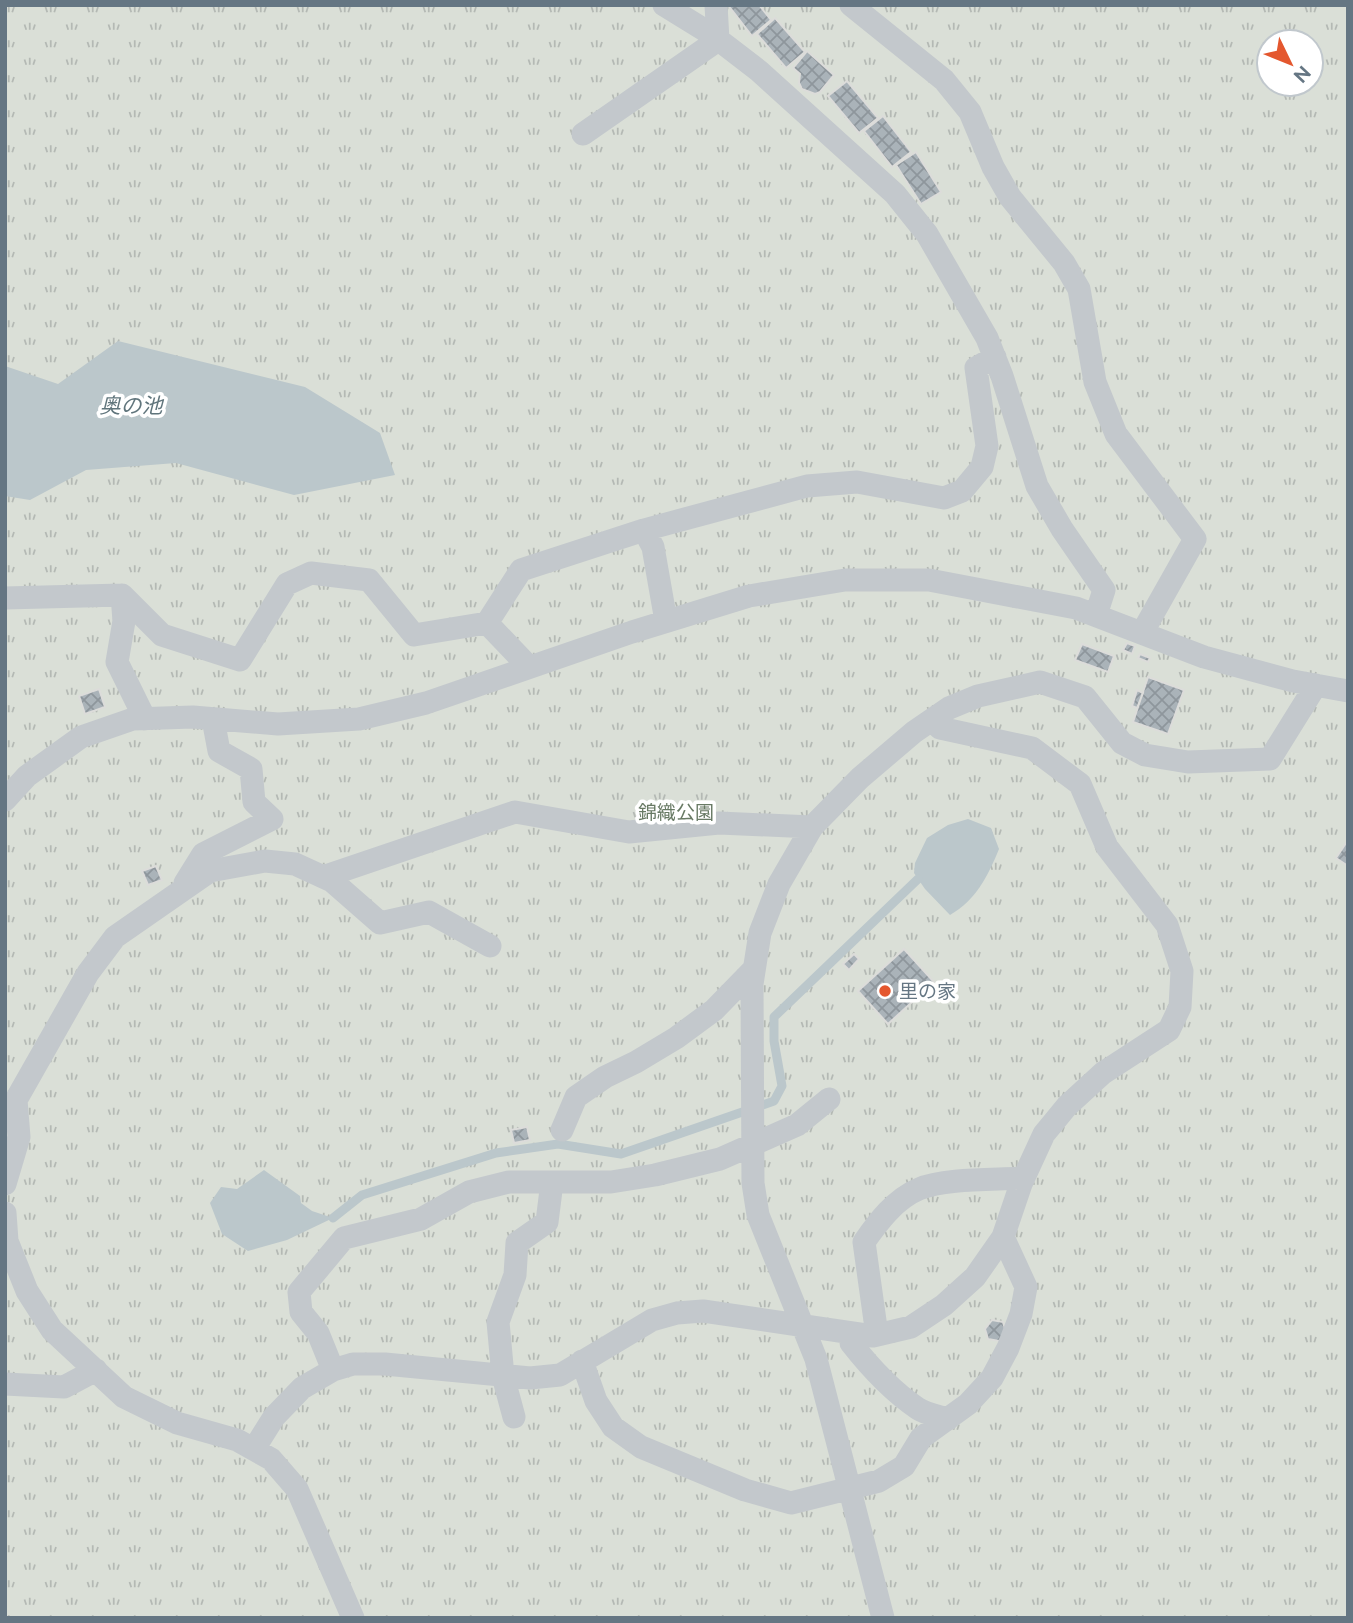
<svg xmlns="http://www.w3.org/2000/svg" width="1353" height="1623" font-family="Raleway,'Noto Sans JP',sans-serif">
	<defs>
		<pattern id="park-tufts" width="24" height="20" patternUnits="userSpaceOnUse" patternTransform="scale(1.75)"><rect width="24" height="20" fill="#dadfd7"/><path d="M3 7l-1-3M5 7V3M7 7l1-3M15 17l-1-3M17 17v-4M19 17l1-3" fill="none" stroke="#b4b9b4"/></pattern>
		<pattern id="building-cross-hatch" width="8" height="8" patternUnits="userSpaceOnUse" patternTransform="scale(1.75)"><rect width="8" height="8" fill="#aab3b9"/><path d="M0 0l8 8M0 8l8-8" fill="none" stroke="#8e969c"/></pattern>
	</defs>
	<rect width="100%" height="100%" fill="#fafaf8"/>
	<path fill="url(#park-tufts)" fill-rule="evenodd" d="M5 5H1348V1618H5ZM1269 42H1311V84H1269Z"/>
	<path fill="#bbc7cb" d="M118 341 305 387 380 433 395 475 294 495 176 463 86 470 30 500 5 496V366L58 384Z
		M968 819 991 828 999 849C988 876 976 900 950 915L925 889 914 873 915 863 927 838 948 825Z
		M264 1170 300 1196 301 1203 312 1211 333 1218 287 1240 248 1251 222 1234 210 1203 221 1187 237 1189Z"/>
	<g fill="none" stroke-linecap="round" stroke-linejoin="round">
		<path stroke="#bbc7cb" stroke-width="9" d="M333 1218 362 1195 496 1153 558 1144 621 1154 774 1101 782 1086 774 1041V1017L918 879"/>
	</g>
	<path fill="url(#building-cross-hatch)" stroke="#dcdcda" stroke-width="2" d="M728 5H759L771 20 752 36Z
		M775 18 805 52 786 68 757 34Z
		M807 51 834 75 820 92 815 94 802 89 799 83 800 74 793 68Z
		M847 81 878 118 859 133 828 96Z
		M883 116 911 152 892 167 864 131Z
		M916 152 941 192 921 204 896 165Z
		M1127 643 1135 646 1132 654 1123 650Z
		M1082 644 1114 656 1108 672 1075 660Z
		M1140 654 1150 658 1148 662 1138 658Z
		M1148 677 1184 690 1168 734 1133 722Z
		M99 689 105 707 85 714 79 696Z
		M1137 690 1143 693 1137 708 1132 706Z
		M1348 840V866L1336 858Z
		M156 866 162 880 148 885 142 871Z
		M904 949 934 982 888 1024 858 991Z
		M854 954 859 959 849 970 843 964Z
		M527 1127 530 1140 514 1143 511 1130Z
		M992 1320 1003 1322 1006 1332 999 1341 988 1339 985 1329Z"/>
	<g fill="none" stroke-linecap="round" stroke-linejoin="round">
		<path stroke="#c3c8cc" stroke-width="23" d="M664 5 711 34 759 71 895 194 927 234 987 338 1002 376 1037 486 1062 529 1104 590 1096 615
			M716 5 718 40
			M851 5 944 80 970 112 993 167 1010 197 1064 263 1079 289 1095 382 1116 434 1195 539 1142 633
			M583 134 718 40
			M644 530 807 486 857 482 944 498 962 491 982 467 987 446 976 368 995 357
			M122 595 124 621 117 662 145 719
			M5 598 122 595 162 635 240 660 287 584 311 573 369 580 414 635 487 623 529 667
			M487 623 521 570 644 530 653 547 666 621
			M5 800 27 776 81 737 133 719 193 717 278 724 359 719 426 703 632 632 749 596 845 580H929L1076 608 1204 657 1293 681 1348 691
			M323 877 515 812 629 832 719 823 812 827
			M185 883 203 854 272 819 254 802 251 769 219 751 213 719
			M562 1130 576 1097 605 1077 636 1062 676 1038 714 1010 754 969
			M5 1184 19 1137 16 1100 88 973 115 937 210 871 265 861 295 864 332 881 380 923 429 912 490 946
			M5 1213 7 1241 27 1291 52 1330 124 1397 177 1423 237 1440 271 1459 297 1489 353 1618
			M852 1333 851 1343C869 1366 892 1391 917 1408 925 1414 938 1416 948 1419
			M877 1335 864 1242C878 1222 895 1199 919 1189 944 1178 995 1180 1024 1178
			M582 1361 596 1401 613 1427 641 1447 745 1490 791 1503 879 1481 904 1466 921 1438 968 1404 992 1378 1008 1348 1021 1314 1026 1287 1003 1237
			M333 1370 318 1333 301 1312 299 1292 344 1238 421 1219 469 1192 509 1182H611L655 1175 720 1159 797 1125 829 1099
			M5 1384 64 1387 96 1370
			M514 1417 503 1376 498 1322 515 1275 517 1243 547 1222 552 1182
			M254 1449 274 1417 302 1388 333 1370 353 1364H385L530 1378 560 1375 652 1320 677 1313 703 1311 873 1336 911 1327 944 1305 975 1277 1003 1237 1021 1184 1044 1134 1067 1106 1103 1073 1169 1030 1180 1007 1182 971 1167 925 1107 847 1080 784 1032 748 940 728 932 720
			M883 1618 816 1359 758 1215 753 1183 752 984 760 933 779 884 812 827 860 778 914 732 949 708 978 696 1040 682 1085 697 1122 743 1145 755 1188 762 1270 759 1316 685"/>
	</g>
	<circle fill="#e4572e" stroke="#fff" stroke-width="2.5" cx="885" cy="991" r="7"/>
	<g text-anchor="middle" stroke-width="7" stroke-linejoin="round" paint-order="stroke">
		<g font-size="19" fill="#687a64" stroke="#fff">
			<text x="676" y="819">錦織公園</text>
		</g>
		<g font-size="19" fill="#657683" stroke="#fff" text-anchor="start">
			<text x="899" y="998">里の家</text>
		</g>
		<g font-size="21" font-style="italic" fill="#60757c" stroke="#fff">
			<text x="131" y="413">奥の池</text>
		</g>
	</g>
	<rect width="1353" height="1623" fill="none" stroke="#657683" stroke-width="14"/>
	<g transform="translate(1290 63) rotate(133)"><circle r="33" fill="#ffffff" stroke="#c1c8cd" stroke-width="2"/>
	<path d="M0-5L12 26L0 18L-12 26Z" fill="#e4572e"/>
	<text y="-10" font-size="19" font-weight="bold" text-anchor="middle" fill="#657683">N</text>
	</g>
</svg>
